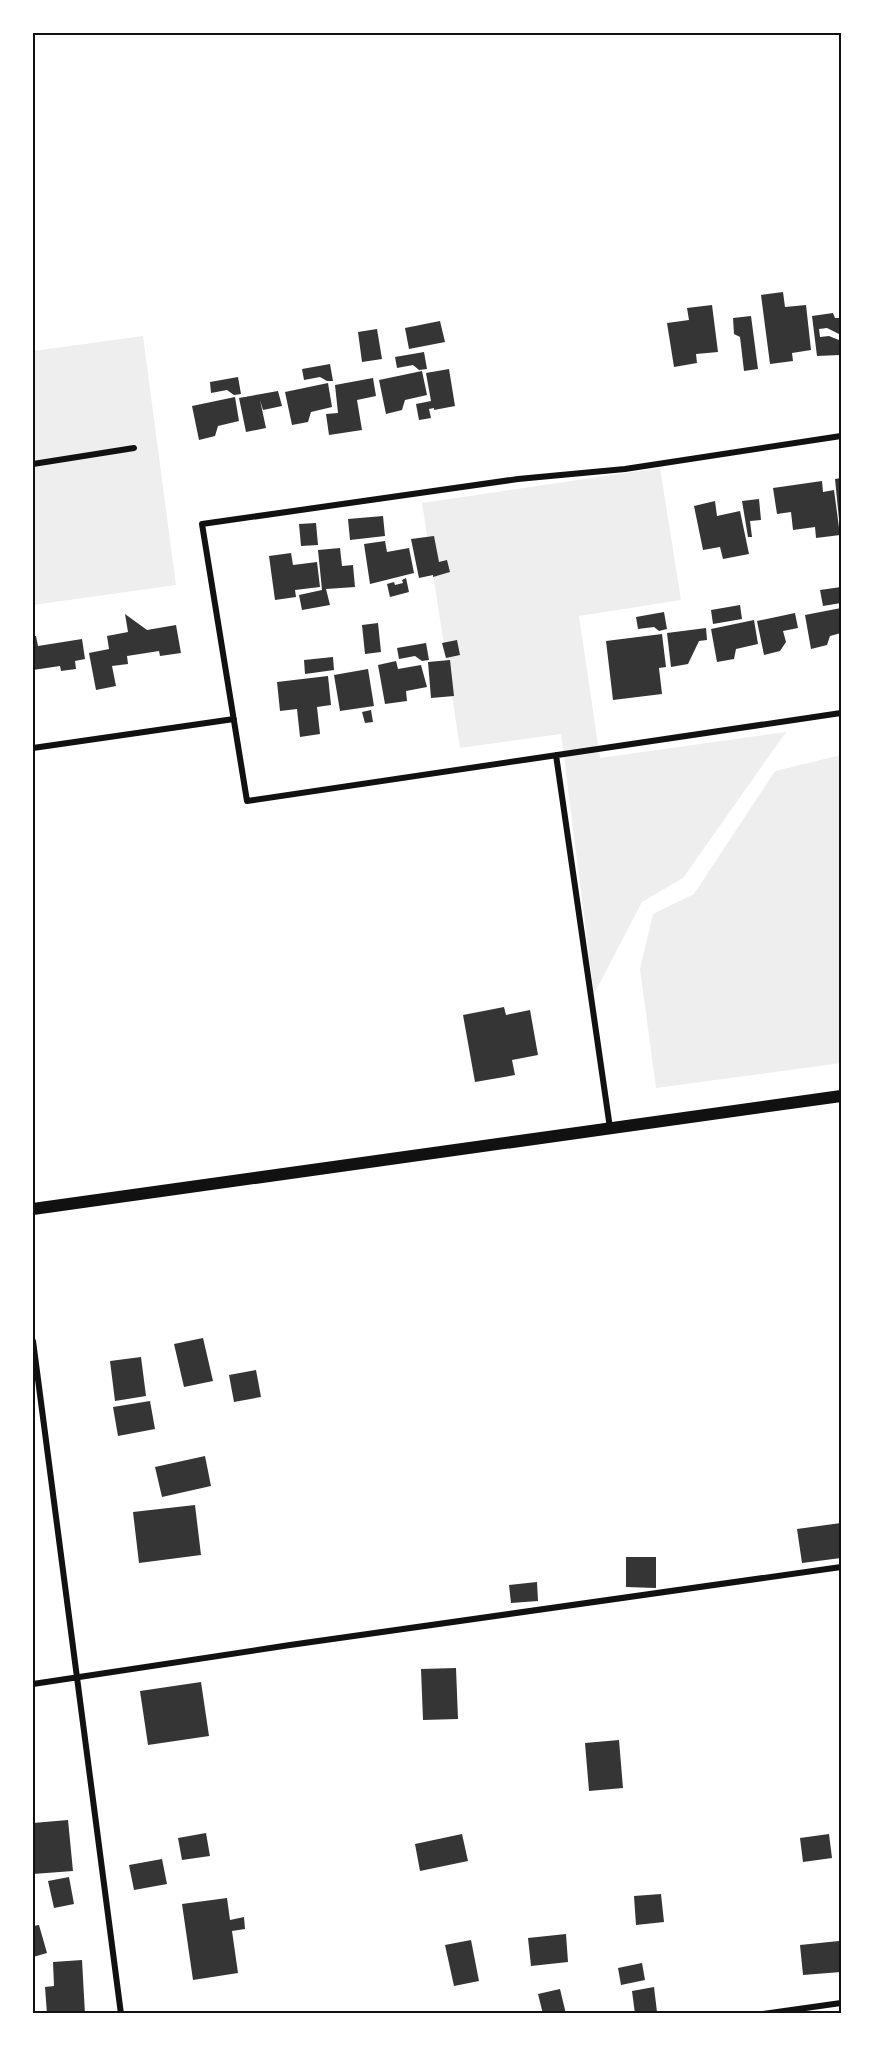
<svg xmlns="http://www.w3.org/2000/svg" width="874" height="2047" font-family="Helvetica,sans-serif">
	<rect width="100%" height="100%" fill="#fff"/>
	<path fill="#eee" d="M143 336 176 585 33 605V351Z
		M660 468 681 600 579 616 600 758 786 732 683 878 642 902 594 994 561 734 460 748 422 503Z
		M841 755V1063L656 1088 640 969 653 914 694 894 775 771Z"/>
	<path fill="#353535" d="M783 292 785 307 806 305 811 350 792 353 793 361 770 364 761 295Z
		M712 305 718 352 696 354 697 363 674 367 667 323 689 320 687 308Z
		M833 313 835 318H839V334L827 328 819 329 820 337 829 336 839 340 840 355 817 356 812 316Z
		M751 316 758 369 744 371 740 337 734 334 733 318Z
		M440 321 445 342 409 349 405 328Z
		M377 329 382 359 362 362 358 332Z
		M424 352 427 369 419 370 413 365 397 368 395 357Z
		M330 364 333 381H327L320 377 304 380 302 369Z
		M449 369 455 406 434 410V408L429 409 431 418 419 420 416 404 431 401 426 373Z
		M422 371 427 395 405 400 402 410 386 414 379 380Z
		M238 377 241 394 234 395 227 390 211 393 210 382Z
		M373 378 376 396 357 400 362 430 329 435 326 414 338 413 335 385Z
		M328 383 332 407 311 412 308 422 292 425 285 392Z
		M278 391 282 406 263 410 260 400 266 428 246 432 239 398Z
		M235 397 239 421 218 426 215 436 199 440 192 406Z
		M841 478V519H839L835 479Z
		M822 481 823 492 834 490 840 535 816 538 815 527 793 530 791 512 777 514 773 488Z
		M759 499 761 520 750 521 752 537H748L742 501Z
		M715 501 717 516 740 511 749 554 723 559 720 547 703 550 694 506Z
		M383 516 385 536 350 540 348 519Z
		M316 523 318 545 301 546 299 524Z
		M434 536 439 562 447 560 450 572 433 577V575L419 578 411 539Z
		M385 541 387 552 409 548 414 573 370 584 364 544Z
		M340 548 342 566 353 565 355 587 326 589 330 605 302 610 299 595 322 590 318 550Z
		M291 553 293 565 317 562 320 587 295 590 296 597 275 600 269 556Z
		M406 578 409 592 390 597 387 584 394 582 395 585 403 583 402 580Z
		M841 587V603L823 606 820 590Z
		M740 605 742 619 713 624 711 610Z
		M841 608V633L830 636 827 645 811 649 805 615Z
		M664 612 667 629 659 631 654 627 638 629 636 617Z
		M795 613 798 628 783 631 786 642 780 651 764 655 757 621Z
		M125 614 147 630 176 625 181 653 160 656 159 651 127 656 128 664 112 666 116 686 96 690 89 653 109 649 107 636 128 632Z
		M754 620 758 644 736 649 734 659 717 662 711 629Z
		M378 623 381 652 365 654 362 625Z
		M706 628 707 640 699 641 688 664 671 667 667 633Z
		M662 634 666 667 659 668 662 694 613 700 606 641Z
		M33 636H36L38 646 82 639 85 659 75 661 76 669 61 671 60 666 33 670Z
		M457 640 460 655 446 658 442 643Z
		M426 643 429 660 422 661 415 656 399 659 397 648Z
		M333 657 334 670 305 674 304 660Z
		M450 660 454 696 431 698 428 662Z
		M396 661 398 669 421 665 427 687 406 691 407 701 385 704 378 665Z
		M368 669 374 706 340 711 334 675Z
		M328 676 331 705 317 707 320 734 300 737 297 709 280 711 277 682Z
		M371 710 373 722 365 723 362 712Z
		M504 1007 506 1015 530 1010 538 1055 512 1060 515 1075 475 1082 463 1015Z
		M203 1338 213 1381 184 1387 174 1344Z
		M141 1357 146 1396 115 1401 110 1361Z
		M256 1370 261 1397 234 1402 229 1375Z
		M150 1401 155 1429 118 1436 113 1407Z
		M205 1456 211 1486 162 1497 155 1467Z
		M195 1505 201 1555 139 1563 133 1512Z
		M841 1523V1558L802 1563 797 1529Z
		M626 1557H656V1588L626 1587Z
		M537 1582 538 1601 511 1603 509 1585Z
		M456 1668 458 1719 423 1720 421 1669Z
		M201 1682 209 1736 148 1745 140 1691Z
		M619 1740 623 1788 589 1791 585 1743Z
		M68 1820 73 1871 33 1874V1823Z
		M206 1833 210 1856 182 1860 178 1838Z
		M462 1834 468 1861 420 1871 415 1844Z
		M829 1834 832 1858 803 1862 800 1838Z
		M162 1859 167 1884 134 1890 129 1865Z
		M69 1877 74 1904 54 1908 48 1881Z
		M661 1894 664 1922 636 1925 634 1896Z
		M227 1898 230 1920 244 1917 245 1929 232 1931 238 1973 193 1980 182 1904Z
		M39 1925 47 1953 33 1957V1926Z
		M566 1934 568 1962 531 1966 528 1938Z
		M471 1940 479 1981 454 1986 445 1945Z
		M839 1941 841 1972 803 1975 800 1945Z
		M82 1960 85 2014H47L45 1987 54 1986 53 1962Z
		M642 1963 645 1980 621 1985 618 1968Z
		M654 1987 657 2012 635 2014 632 1991Z
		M560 1989 566 2014H543L538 1994Z"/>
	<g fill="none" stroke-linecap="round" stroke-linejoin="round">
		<path stroke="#111" stroke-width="6" d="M841 436 625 469 518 479 202 524 247 801 841 713
			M33 464 134 448
			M33 748 234 719
			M556 755 610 1128
			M33 1341 121 2014
			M33 1684 290 1645 841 1567
			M763 2014 841 2003"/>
		<path stroke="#111" stroke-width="12" d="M33 1209 841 1096"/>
	</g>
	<rect width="874" height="2047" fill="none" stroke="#ffffff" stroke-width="69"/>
	<rect x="34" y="34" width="806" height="1978" fill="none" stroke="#111" stroke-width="2"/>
</svg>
